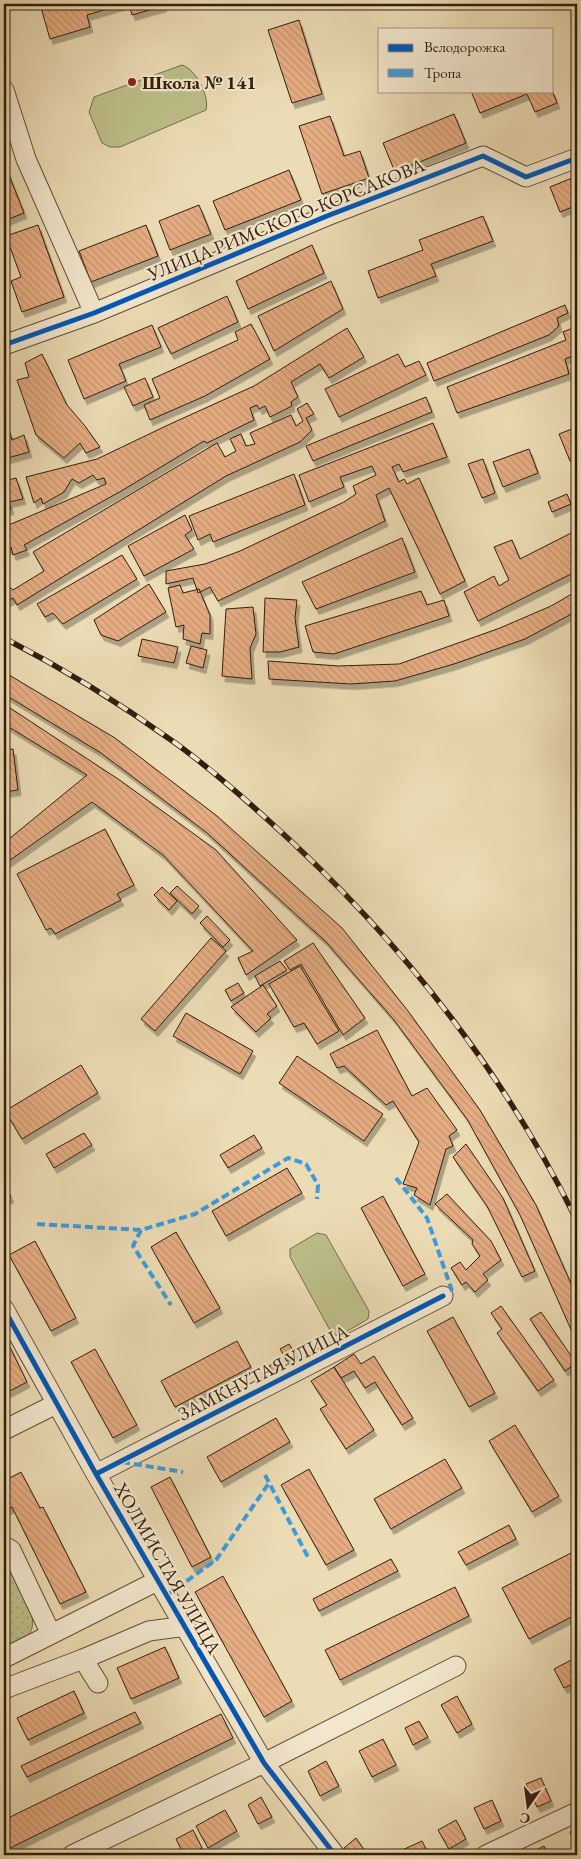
<svg xmlns="http://www.w3.org/2000/svg" width="581" height="1859" font-family="'EB Garamond',serif">
	<defs>
		<pattern id="park-dots" width="8" height="8" patternUnits="userSpaceOnUse" patternTransform="scale(1.25)"><rect width="8" height="8" fill="#bdbf8a"/><path d="M2 2h.1M6 6h.1" fill="none" stroke="#a3a476" stroke-width="1.8" stroke-linecap="round"/></pattern>
		<pattern id="building-back-hatch" width="6" height="6" patternUnits="userSpaceOnUse" patternTransform="scale(1.25)"><rect width="6" height="6" fill="#e6ad83"/><path d="M-1 5l2 2M0 0l6 6M5-1l2 2" fill="none" stroke="#c69470"/></pattern>
		<filter id="shadow"><feDropShadow dx="3" dy="5.5" stdDeviation="0" flood-color="#0004"/></filter>
	</defs>
	<rect width="100%" height="100%" fill="#ecdcb5"/>
	<filter id="stains"><feTurbulence type="fractalNoise" baseFrequency=".004" numOctaves="4"/><feColorMatrix values="0 0 0 0 .2 0 0 0 0 .09 0 0 0 0 .02 0 0 0 .5 -.17"/></filter>
	<radialGradient id="worn" r=".72"><stop offset=".6" stop-color="#630" stop-opacity="0"/><stop offset="1" stop-color="#630" stop-opacity=".3"/></radialGradient>
	<path fill="#bdbf8a" stroke="#786e4c" d="M182 65C196 69 210 97 206 110L120 147H110L102 143 89 112 94 97Z
		M317 1233 326 1235 369 1311 368 1319 339 1336 332 1334 290 1257V1249Z"/>
	<path fill="url(#park-dots)" stroke="#786e4c" d="M4 1560 7 1562 32 1616C36 1638 20 1641 4 1649Z"/>
	<path fill="url(#building-back-hatch)" stroke="#321e0d" filter="url(#shadow)" d="M40 4H124L87 15 90 27 50 39Z
		M129 4H163L164 6 132 15Z
		M299 20 322 94 292 103 268 30Z
		M552 90 557 103 535 112 527 94 480 113 471 91Z
		M454 114 466 143 395 172 383 143Z
		M330 116 344 156 360 151 369 178 322 194 299 126Z
		M7 170 24 213 4 221V172Z
		M289 170 301 200 225 230 213 201Z
		M577 176V205L560 212 550 187Z
		M199 205 211 234 170 250 159 221Z
		M483 216 493 241 431 264 436 276 378 298 368 271 423 250 419 240Z
		M38 225 64 297 22 312 11 281 21 277 6 236Z
		M146 225 158 256 91 282 79 251Z
		M312 245 324 273 248 309 236 281Z
		M331 281 343 309 274 351 258 316Z
		M227 296 238 322 171 354 158 328Z
		M565 305 568 313 557 318 559 326 549 335 434 381 427 363Z
		M577 321V354L565 359 569 374 457 413 447 387 566 340 563 332 575 327 573 322Z
		M251 324 270 359 205 396 150 420 144 405 160 398 152 379 238 340 235 332Z
		M152 325 161 347 119 364 126 381 84 399 68 360Z
		M347 328 364 357 329 378 320 364 291 382 298 397 291 402 292 406 270 417 265 406 259 409 257 405 250 408 254 420 207 443 204 441 123 490 24 545 27 550 13 555 11 547 4 551V527L106 484 104 478 97 480 93 475 79 483 72 479 64 492 43 504 41 498 34 503 26 477 97 459 168 425 254 386Z
		M42 354 67 405 85 426 100 447 86 453 80 443 64 458 36 435 17 380 29 377 25 363Z
		M398 354 405 367 419 361 426 375 339 417 325 389Z
		M145 378 153 397 133 406 124 387Z
		M426 397 432 412 313 461 306 446Z
		M307 403 314 414 306 418 312 430 300 442 226 476 17 605 13 598 4 603V582L13 590 44 571 33 552 217 443 225 457 236 451 230 439 241 434 246 446 255 444 250 433 291 415 296 426 303 421 297 409Z
		M433 423 447 457 403 472 399 464 392 467 399 482 404 479 407 484 419 478 465 581 440 594 389 488 376 495 385 521 218 601 210 587 198 593 193 578 166 584V571L205 564 240 551 344 502 356 494 353 486 376 475 372 466 340 477 344 487 309 502 299 475Z
		M577 427V458L570 461 559 434Z
		M10 432 12 440 24 435 29 452 4 459V434Z
		M529 449 538 473 503 487 493 462Z
		M483 459 495 493 482 498 468 464Z
		M294 474 305 505 213 542 210 534 198 540 189 516Z
		M16 478 23 499 9 502 11 509 4 511V481Z
		M567 494 571 504 552 512 548 502Z
		M185 515 192 530 185 535 194 549 144 576 128 546Z
		M577 530V571L478 621 464 592 494 576 499 586 509 580 494 547 512 540 520 559Z
		M402 538 415 572 316 609 302 582Z
		M122 555 137 579 63 624 53 613 45 617 37 604Z
		M149 584 166 612 118 641 101 635 94 620Z
		M180 585 183 593 199 589 210 615V634L202 633 200 644 183 639 184 625 176 627 168 588Z
		M421 591 427 605 444 600 449 616 334 654 313 652 305 626Z
		M577 591V611L525 639 454 664 395 681 351 684 269 679 268 661 339 666 399 664 500 628 551 606Z
		M265 598 297 600 295 618 299 647 280 652H263Z
		M253 607 256 634 250 648 252 679 222 676 226 609Z
		M142 639 178 647 174 663 138 656Z
		M191 646 207 650 203 668 186 663Z
		M4 672 115 738 217 816 342 928 408 1011 480 1110 536 1205 577 1297V1343L520 1215 467 1119 394 1020 326 942 206 832 101 753 4 694Z
		M4 704 121 781 216 850 297 940 246 975 238 958 253 951 163 855 92 802 6 863 4 860V843L87 775 4 724Z
		M13 749 18 790 4 792V750Z
		M105 829 134 885 117 894 121 900 55 934 51 928 46 930 17 874Z
		M177 886 199 906 192 914 170 893Z
		M162 887 177 901 169 910 154 895Z
		M207 916 230 940 223 947 200 923Z
		M211 938 226 951 155 1031 141 1019Z
		M313 943 365 1018 343 1035 301 964 290 970 284 961Z
		M280 961 287 970 260 986 255 976Z
		M300 966 339 1031 317 1044 304 1023 294 1027 269 984Z
		M238 983 244 993 231 1001 225 990Z
		M263 985 277 1006 267 1014 271 1018 256 1032 231 1007Z
		M186 1013 253 1051 240 1074 173 1036Z
		M377 1030 412 1096 427 1088 457 1130 449 1136 453 1146 446 1149 430 1205 414 1195 417 1188 403 1184 419 1142 393 1101 386 1105 344 1066 337 1068 330 1054Z
		M297 1056 383 1114 364 1141 279 1083Z
		M81 1065 98 1093 22 1139 5 1111Z
		M84 1133 92 1145 54 1168 46 1154Z
		M254 1135 262 1148 228 1168 220 1155Z
		M466 1144 503 1198 535 1271 522 1277 487 1206 453 1157Z
		M287 1168 302 1193 226 1236 212 1211Z
		M4 1184 11 1197 4 1201Z
		M447 1194 491 1241 501 1260 483 1274 488 1280 475 1292 466 1282 462 1285 451 1268 460 1262 466 1270 480 1256 472 1244 473 1240 435 1204Z
		M383 1196 425 1274 403 1286 361 1208Z
		M176 1232 220 1308 194 1323 151 1247Z
		M35 1241 76 1318 51 1331 9 1255Z
		M501 1306 554 1380 538 1391 497 1333 502 1329 491 1313Z
		M541 1312 576 1363 565 1371 530 1319Z
		M453 1317 495 1393 469 1407 427 1331Z
		M237 1341 251 1367 175 1407 161 1381Z
		M289 1344 296 1355 287 1361 280 1349Z
		M9 1345 27 1382 4 1394V1348Z
		M95 1349 137 1425 113 1438 71 1362Z
		M354 1354 361 1364 374 1356 413 1418 402 1425 375 1382 365 1388 354 1371 341 1378 334 1367Z
		M279 1360 283 1367 274 1373 269 1366Z
		M334 1367 374 1430 346 1449 320 1409 327 1405 311 1381Z
		M276 1418 290 1442 221 1482 207 1457Z
		M515 1425 559 1496 532 1512 489 1441Z
		M445 1459 462 1488 391 1529 374 1499Z
		M309 1469 354 1550 326 1565 281 1485Z
		M21 1472 40 1508 43 1507 86 1592 60 1604 12 1507 4 1511V1481Z
		M170 1477 211 1557 192 1567 151 1487Z
		M509 1525 516 1539 466 1565 458 1552Z
		M577 1550V1614L529 1639 502 1588Z
		M391 1559 398 1571 319 1611 313 1599Z
		M223 1576 292 1701 264 1717 195 1592Z
		M455 1587 469 1616 340 1680 325 1650Z
		M165 1647 179 1678 131 1699 117 1668Z
		M577 1657V1682L564 1688 554 1669Z
		M74 1691 84 1713 28 1740 17 1718Z
		M457 1696 472 1724 457 1733 441 1705Z
		M135 1712 141 1723 27 1777 21 1766Z
		M221 1714 233 1738 4 1851V1820Z
		M419 1721 428 1737 413 1745 405 1728Z
		M383 1739 396 1765 372 1777 359 1751Z
		M326 1761 339 1786 320 1796 308 1771Z
		M541 1778 551 1801 537 1807 526 1784Z
		M261 1797 272 1817 258 1824 248 1805Z
		M492 1800 501 1821 484 1829 474 1808Z
		M225 1810 237 1831 208 1848 196 1826Z
		M456 1820 466 1839 449 1849 438 1830Z
		M577 1829V1847L570 1832Z
		M193 1830 202 1848 188 1855H184L176 1839Z
		M356 1838 368 1855H349L344 1848Z
		M422 1841 429 1855H402L400 1851Z
		M544 1846 549 1855H528V1854Z
		M156 1850 159 1855H143Z"/>
	<g fill="none" stroke-linecap="round" stroke-linejoin="round">
		<defs>
			<path id="minor" d="M4 90 26 159 94 313
				M4 345 94 313 327 216 483 156 526 177 577 158
				M4 1309 96 1474 264 1763 335 1855
				M4 1430 56 1404
				M96 1474 443 1296
				M4 1546 11 1550 51 1634
				M4 1658 159 1580
				M83 1659 149 1631 186 1626
				M4 1689 83 1659 98 1683
				M72 1855 264 1763 456 1666
				M486 1855 577 1812"/>
		</defs>
		<use href="#minor" stroke="#604e37" stroke-width="21"/>
		<use href="#minor" stroke="#f3e8cf" stroke-width="19"/>
		<defs>
			<path id="rail" d="M4 638C62 668 118 702 171 740 205 764 237 792 268 820 394 933 502 1068 577 1221"/>
		</defs>
		<use href="#rail" stroke="#321e0d" stroke-width="5.5"/>
		<use href="#rail" stroke="#f3e8cf" stroke-width="4" stroke-dasharray="11" stroke-linecap="butt"/>
		<path stroke="#3e9bde" stroke-width="4" stroke-dasharray="8 4" stroke-linecap="butt" d="M396 1178 427 1218 452 1291
			M37 1224 141 1230 195 1214 288 1158 306 1164 318 1185 317 1199
			M141 1230 133 1246 171 1305
			M122 1462 183 1472
			M265 1475 309 1559
			M167 1595 216 1560 269 1483"/>
		<defs>
			<path id="cycleway" d="M4 345 94 313 327 216 483 156 526 177 577 158
				M4 1309 96 1474 264 1763 335 1855
				M96 1474 443 1296"/>
		</defs>
		<use href="#cycleway" stroke="#f3e8cf" stroke-width="8"/>
		<use href="#cycleway" stroke="#0057b8" stroke-width="5"/>
	</g>
	<circle fill="#8f2418" stroke="#f3e8cf" stroke-width="2" cx="132" cy="82" r="5"/>
	<g text-anchor="middle" stroke-width="4.5" stroke-linejoin="round" paint-order="stroke">
		<g font-size="19" font-weight="bold" fill="#321e0d" stroke="#f3e8cf" text-anchor="start">
			<text x="142" y="89">Школа № 141</text>
		</g>
		<g font-size="19" fill="#321e0d" stroke="#f3e8cf">
			<text transform="translate(286 219) rotate(-22)" y="7">УЛИЦА РИМСКОГО-КОРСАКОВА</text>
			<text transform="translate(263 1372) rotate(-27)" y="7">ЗАМКНУТАЯ УЛИЦА</text>
			<text transform="translate(168 1568) rotate(60)" y="7">ХОЛМИСТАЯ УЛИЦА</text>
		</g>
	</g>
	<rect width="581" height="1859" fill="none" stroke="#ecdcb5" stroke-width="20"/>
	<rect x="5" y="5" width="571" height="1849" fill="none" stroke="#321e0d" stroke-width="2.5"/>
	<rect x="10" y="10" width="561" height="1839" fill="none" stroke="#321e0d"/>
	<rect x="378" y="28" width="175" height="65" fill="#f3e8cf" stroke="#a69781"/>
	<rect x="388" y="44" width="25" height="8" fill="#0057b8" stroke="#a69781"/>
	<text x="424" y="52" font-size="15" fill="#321e0d">Велодорожка</text>
	<rect x="388" y="69" width="25" height="8" fill="#3e9bde" stroke="#a69781"/>
	<text x="424" y="78" font-size="15" fill="#321e0d">Тропа</text>
	<g transform="translate(528 1806) rotate(194)" stroke="#f3e8cf" stroke-width="4" paint-order="stroke">
	<path d="M0-4L9 19L0 12L-9 19Z" fill="#321e0d"/>
	<text y="-8" font-size="14" font-weight="bold" text-anchor="middle" fill="#321e0d">С</text>
	</g>
	<rect width="100%" height="100%" filter="url(#stains)"/>
	<rect width="100%" height="100%" fill="url(#worn)"/>
</svg>
